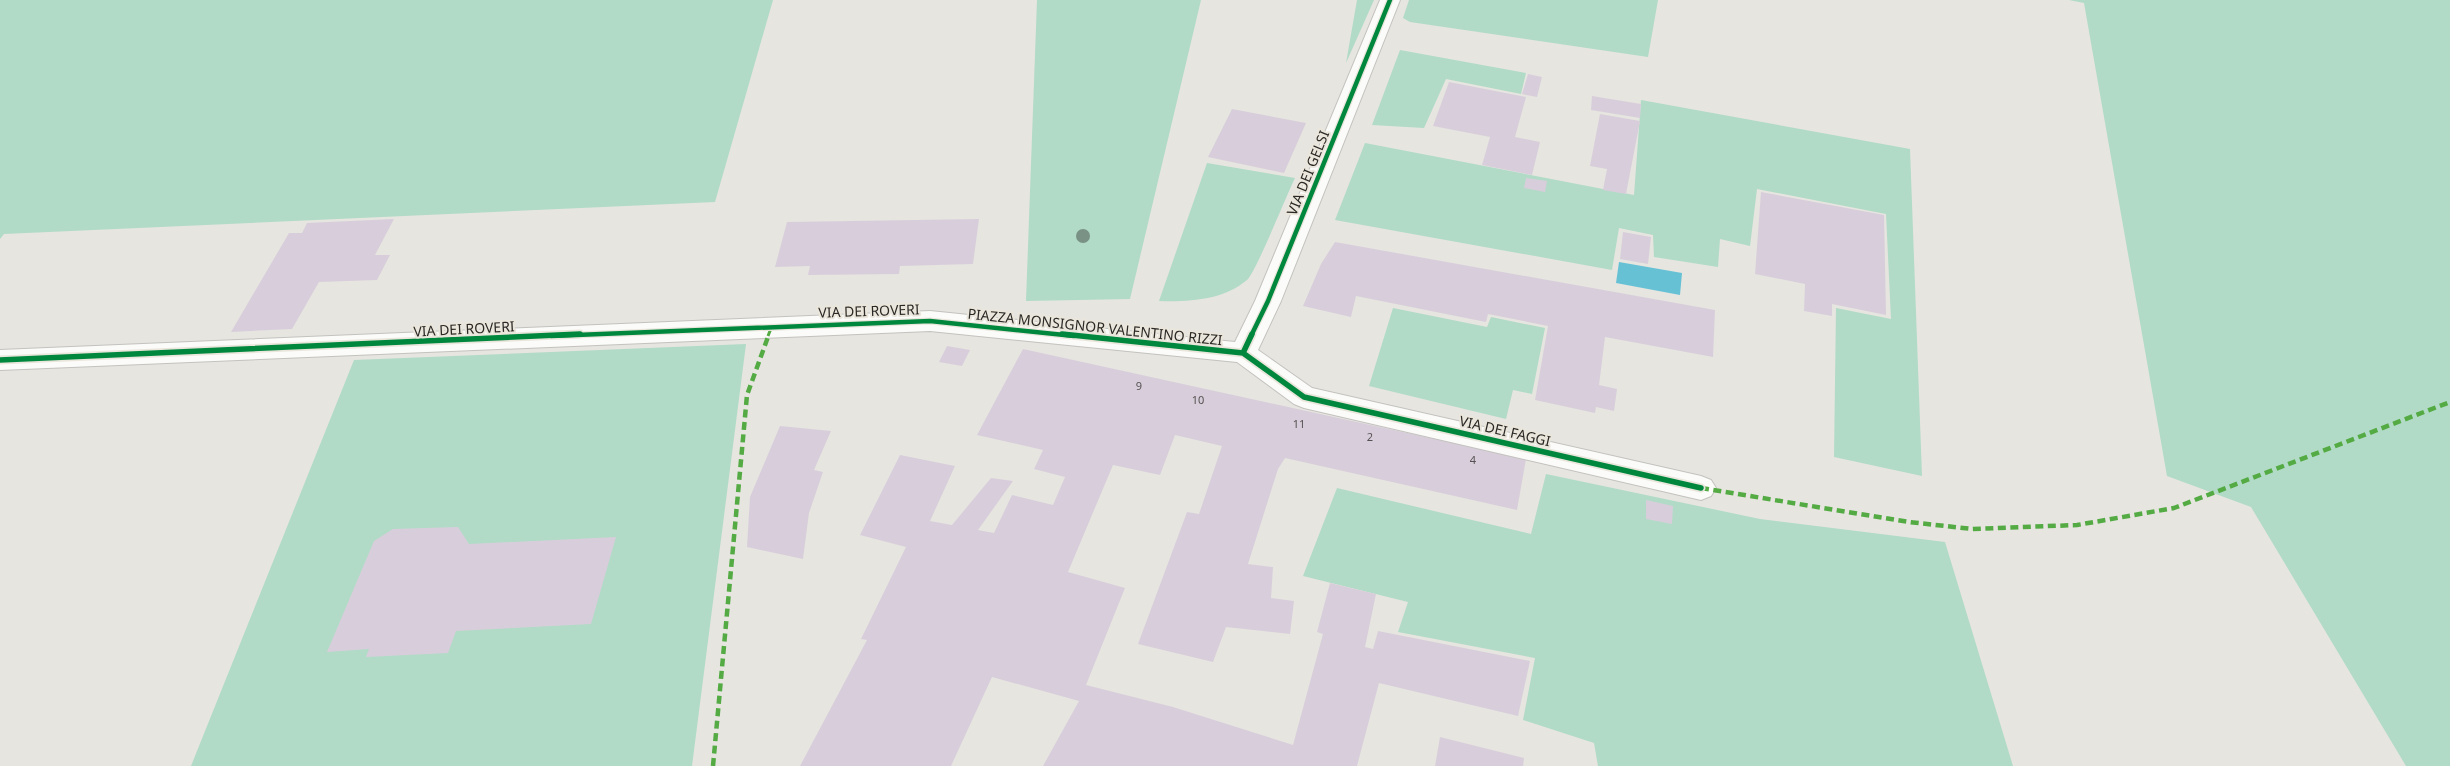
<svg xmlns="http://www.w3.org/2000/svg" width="2450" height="766" font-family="'Noto Sans',sans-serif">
	<rect width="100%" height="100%" fill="#e6e5e0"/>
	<path fill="#b1dbc6" d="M0 0H773L715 202 4 234 0 239Z
		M1037 0H1201L1130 299 1026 301Z
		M1357 0H1374L1346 63Z
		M1409 0H1658L1648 57 1410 22 1403 18Z
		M2069 0H2450V766H2406L2251 507 2167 476 2084 3Z
		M1400 50 1526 73 1521 94 1446 79 1424 128 1372 125Z
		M1641 100 1910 149 1922 476 1834 457 1836 308 1891 319 1886 214 1757 189 1750 246 1720 239 1718 267 1654 257 1653 235 1619 228 1612 270 1335 220 1365 143 1634 195Z
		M1207 163 1295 178C1287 194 1256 272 1247 280 1223 300 1190 302 1159 301Z
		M1393 308 1487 327 1491 317 1545 328 1532 394 1513 390 1506 419 1369 386Z
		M746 344 692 766H191L354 360Z
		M1546 474 1760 519 1945 542 2013 766H1598L1594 743 1523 720 1535 658 1398 632 1408 602 1303 576 1337 488 1531 534Z"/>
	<path fill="#67c1d5" d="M1619 262 1682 273 1680 295 1616 283Z"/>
	<path fill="#d8cedb" d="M1528 74 1542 77 1537 97 1522 94Z
		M1449 82 1526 97 1515 137 1540 142 1532 175 1482 165 1490 137 1433 126Z
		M1592 96 1641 104 1640 118 1591 110Z
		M1232 109 1306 123 1284 173 1208 157Z
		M1600 114 1640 121 1626 194 1603 190 1607 169 1590 166Z
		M1526 178 1547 181 1545 192 1524 188Z
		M1761 192 1884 215 1886 315 1832 304V316L1804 311 1805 284 1755 274Z
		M394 219 375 255H390L377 280 319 282 292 329 231 332 289 233H302L307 223Z
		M979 219 973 264 900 266 899 274 808 275 810 266 775 267 787 222Z
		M1623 232 1651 237 1648 264 1620 259Z
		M1335 242 1715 310 1713 357 1605 337 1599 385 1617 389 1614 411 1596 407 1595 413 1535 400 1548 326 1488 314 1486 322 1356 296 1351 317 1303 306 1321 264Z
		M947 346 970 350 962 366 939 362Z
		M1023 349 1526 459 1517 510 1285 458 1278 469 1248 564 1273 567 1271 598 1294 601 1290 634 1226 627 1213 662 1138 644 1187 512 1199 514 1222 446 1175 435 1160 475 1113 465 1068 572 1125 588 1086 685 1173 707 1293 745 1323 634 1317 632 1330 583 1376 594 1365 647 1373 649 1378 631 1530 661 1518 716 1379 683 1357 766H1043L1079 701 992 677 951 766H800L867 640 861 639 906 547 860 535 900 455 955 466 930 521 952 525 991 478 1013 481 978 530 994 533 1012 495 1053 505 1065 477 1034 469 1043 450 977 435Z
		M780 426 831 431 814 470 823 472 809 513 803 559 747 547 750 497Z
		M1646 500 1673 506 1672 524 1646 519Z
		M458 527 469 544 616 537 591 624 456 631 448 653 366 657 369 649 327 652 374 541 393 529Z
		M1440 737 1524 758 1523 766H1435Z"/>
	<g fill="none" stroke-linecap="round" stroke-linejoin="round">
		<defs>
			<path id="minor" d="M1380 0H1400L1281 301 1258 350 1312 388 1701 476 1711 480 1716 488 1711 496 1701 500 1304 408 1294 404 1237 362 930 331 0 370V350L930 311 1235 342 1255 301Z"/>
		</defs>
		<use href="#minor" stroke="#c3c2be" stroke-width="2"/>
		<use href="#minor" fill="#fbfbfa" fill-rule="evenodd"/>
		<path stroke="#54ab44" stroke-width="3" stroke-dasharray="6 3" stroke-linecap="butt" d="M768 336 772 326"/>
		<path stroke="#54ab44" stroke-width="4.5" stroke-dasharray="8 4.5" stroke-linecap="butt" d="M1701 488 1909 522 1972 529 2077 525 2174 508 2450 402
			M713 766 747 395 769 334"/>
		<defs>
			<path id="cycleway-far1" d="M551 336 930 321 1074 336
				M1251 336 1268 301 1390 0"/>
			<path id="cycleway" d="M1062 334 1243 353 1304 397 1701 488
				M1243 353 1252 334
				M0 360 580 334"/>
		</defs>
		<use href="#cycleway-far1" stroke="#eae6dc" stroke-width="7"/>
		<use href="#cycleway" stroke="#eae6dc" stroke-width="9"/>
		<use href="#cycleway-far1" stroke="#00873e" stroke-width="4.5"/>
		<use href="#cycleway" stroke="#00873e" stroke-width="5.5"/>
	</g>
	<circle fill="#7a9185" cx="1083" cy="236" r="7"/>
	<g text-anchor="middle" stroke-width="4" stroke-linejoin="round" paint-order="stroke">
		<g font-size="11" fill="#565253">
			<text x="1139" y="390">9</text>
			<text x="1198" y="404">10</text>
			<text x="1299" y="428">11</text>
			<text x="1370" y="441">2</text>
			<text x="1473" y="464">4</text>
		</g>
		<g font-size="14" fill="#2b2926" stroke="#eae6dc">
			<text transform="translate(1308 173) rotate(-68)" y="5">VIA DEI GELSI</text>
			<text transform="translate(869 311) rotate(-2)" y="5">VIA DEI ROVERI</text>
			<text transform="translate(1095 327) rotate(6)" y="5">PIAZZA MONSIGNOR VALENTINO RIZZI</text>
			<text transform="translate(464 329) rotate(-3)" y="5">VIA DEI ROVERI</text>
			<text transform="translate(1505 431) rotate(13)" y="5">VIA DEI FAGGI</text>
		</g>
	</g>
</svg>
